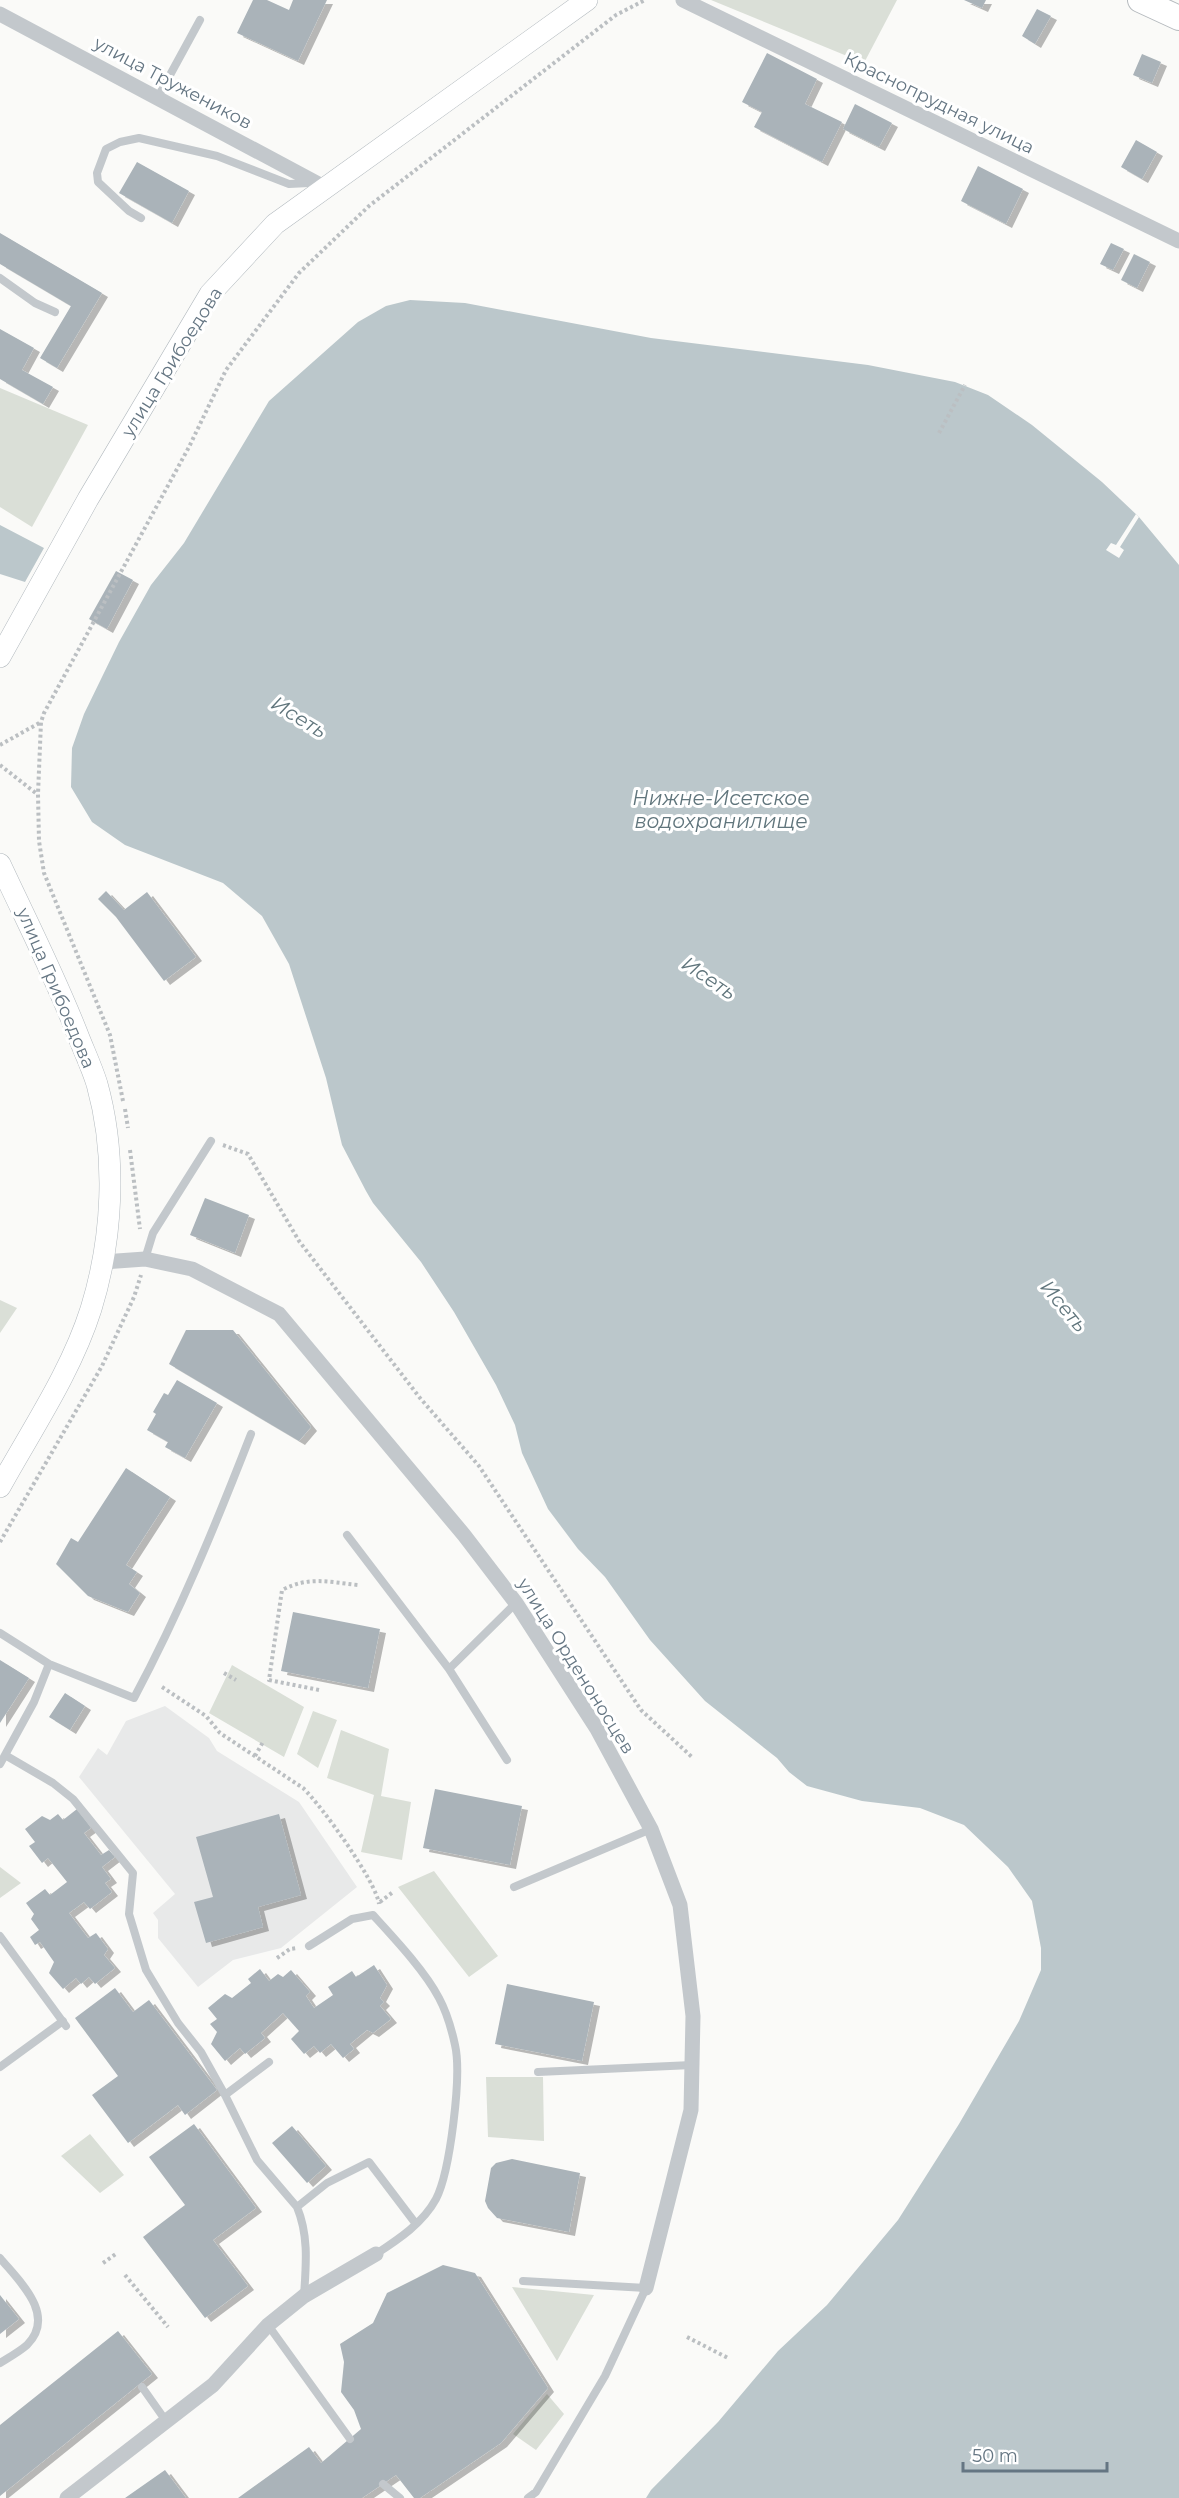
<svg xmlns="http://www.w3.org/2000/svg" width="1179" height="2498" font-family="Montserrat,sans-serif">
	<defs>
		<filter id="shadow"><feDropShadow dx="6" dy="4" stdDeviation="0" flood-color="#0004"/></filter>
	</defs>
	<rect width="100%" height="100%" fill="#fafaf8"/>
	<path fill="#e8e9e9" d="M165 1706 209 1738 217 1751 299 1802 357 1887 281 1948 233 1960 198 1987 158 1938V1920L153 1913 175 1894 79 1777 98 1748 107 1755 126 1721Z"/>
	<path fill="#dadfd7" d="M711 0H897L864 63Z
		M0 388 88 425 32 527 0 507Z
		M0 1300 17 1308 0 1333Z
		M232 1665 304 1707 284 1757 209 1713Z
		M313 1711 337 1720 318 1768 297 1754Z
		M341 1730 389 1749 381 1796 411 1802 402 1860 361 1852 374 1795 327 1778Z
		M0 1867 21 1883 0 1898Z
		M434 1871 498 1956 469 1977 398 1887Z
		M486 2077H543L544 2141 488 2137Z
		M90 2134 124 2175 100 2193 61 2156Z
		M512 2287 594 2295 557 2361Z
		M547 2394 564 2414 536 2450 513 2434Z"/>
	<path fill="#bbc7cb" d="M410 300 465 303 651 338 868 365 955 382 988 395 1032 425 1102 482 1139 517 1179 565V2498H646L651 2490 718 2422 778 2351 827 2305 898 2220 959 2124 1019 2021 1041 1970V1948L1032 1901 1008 1867 964 1825 920 1808 862 1801 807 1786 789 1772 777 1758 705 1701 650 1640 605 1577 578 1549 548 1509 522 1453 515 1425 496 1385 454 1312 421 1262 373 1203 366 1191 342 1145 326 1078 289 964 262 916 223 883 125 845 92 822 71 787 72 748 84 714 119 642 151 585 184 543 269 401 358 322 386 306Z
		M0 525 44 548 25 582 0 574Z"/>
	<path fill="#fafaf8" d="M1136 514 1139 517 1120 547 1124 550 1119 558 1106 550 1111 543 1116 545Z"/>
	<path fill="#aab3b9" filter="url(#shadow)" d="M253 0H267L289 10 293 0H327L298 61 237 33Z
		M964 0H986L982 8Z
		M1037 9 1051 16 1035 44 1022 36Z
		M767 53 817 79 805 104 842 122 822 162 754 127 762 112 742 102Z
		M1142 54 1161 62 1152 83 1133 75Z
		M855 104 892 123 879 147 843 129Z
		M1136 140 1157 152 1142 179 1121 167Z
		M137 162 189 191 172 223 119 193Z
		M978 166 1023 189 1006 224 961 201Z
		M0 233 102 293 57 368 40 358 71 306 0 264Z
		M1111 243 1124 249 1113 270 1100 264Z
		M1134 254 1150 262 1137 288 1121 280Z
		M0 329 34 348 22 370 53 387 43 404 0 379Z
		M116 571 133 580 107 629 89 619Z
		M106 891 124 910 147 892 196 957 164 981 116 917 98 899Z
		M205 1198 249 1215 235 1253 190 1235Z
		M186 1330H233L311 1427 299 1441 169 1364Z
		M177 1380 217 1403 185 1458 165 1447 168 1442 147 1430 156 1414 153 1412 164 1393 168 1395Z
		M126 1468 170 1497 126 1565 137 1572 129 1584 140 1593 128 1612 88 1596 56 1564 71 1538 78 1542Z
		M293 1612 380 1629 368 1688 281 1671Z
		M0 1660 29 1678 0 1723Z
		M65 1693 85 1706 70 1730 49 1717Z
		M435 1789 522 1806 510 1865 423 1848Z
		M77 1809 91 1828 84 1833 101 1855 109 1850 115 1857 102 1867 111 1879 105 1883 112 1892 90 1909 84 1902 69 1913 88 1938 96 1933 108 1949 104 1955 115 1968 95 1984 89 1977 81 1984 76 1978 63 1989 49 1973 54 1962 40 1942 35 1945 30 1937 39 1930 31 1919 34 1914 26 1903 45 1889 50 1895 67 1882 48 1858 42 1863 29 1846 35 1842 25 1829 42 1816 50 1820 58 1814 63 1820Z
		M279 1814 301 1895 258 1907 263 1927 206 1943 194 1902 213 1897 196 1837Z
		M374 1965 387 1985 380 1998 384 2002 380 2006 391 2019 373 2033 367 2030 350 2044 354 2049 343 2058 331 2044 320 2053 314 2046 304 2054 291 2039 299 2031 283 2013 261 2033 265 2038 245 2054 240 2048 225 2061 211 2044 217 2032 210 2024 217 2019 208 2008 225 1994 232 1998 251 1983 248 1979 260 1969 269 1981 278 1974 283 1977 291 1970 310 1992 306 1996 314 2008 333 1995 328 1987 352 1971 356 1977Z
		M507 1984 594 2002 582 2061 495 2044Z
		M115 1988 133 2012 149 2000 217 2090 185 2115 178 2105 128 2143 92 2095 118 2076 75 2018Z
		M194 2124 256 2208 213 2240 248 2286 205 2318 143 2237 185 2205 149 2157Z
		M292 2126 326 2166 307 2183 272 2143Z
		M512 2159 580 2173 569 2232 497 2218 488 2208 485 2201 491 2168 496 2163Z
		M443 2265 475 2273 548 2388 501 2443 420 2498H414L396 2475 362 2498H238L309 2447 321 2463 361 2429 354 2410 341 2392 344 2362 340 2344 373 2323 387 2293Z
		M0 2295 19 2319 0 2334Z
		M118 2331 152 2374 0 2496V2425Z
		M165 2470 186 2498H125Z"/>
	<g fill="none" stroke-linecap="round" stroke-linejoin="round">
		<defs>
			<path id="secondary" d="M0 657 88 499 210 294 275 224 587 0
				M0 864C27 922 56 978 79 1038 85 1053 92 1068 97 1084 117 1156 113 1238 91 1309 71 1372 32 1429 0 1487"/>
			<path id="primary" d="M1140 0 1179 18"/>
		</defs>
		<use href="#secondary" stroke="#b3babf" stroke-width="22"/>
		<use href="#primary" stroke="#b5babe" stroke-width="26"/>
		<path stroke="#bbbfc2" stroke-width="4" stroke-dasharray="3 3" stroke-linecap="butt" d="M939 433 965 385
			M0 745 41 722
			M0 765 37 794
			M123 1101 110 1035 44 873 39 841 38 794 41 722 44 713 189 447 226 370 299 273 369 206 616 15 645 0
			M125 1109 128 1128
			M223 1145 248 1154 299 1241 420 1398 479 1466 641 1710 693 1758
			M130 1150 140 1229
			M0 1542 102 1366 134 1297 141 1275
			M224 1673 236 1680
			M162 1687 206 1716 220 1733 303 1788C321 1805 376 1881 379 1904
			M319 1690 269 1680 282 1590C309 1576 328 1582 358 1585
			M255 1756 263 1742
			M380 1902 393 1892
			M277 1958 290 1949 297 1948
			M103 2263 117 2253
			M125 2275 168 2327
			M687 2337 728 2358"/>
		<path stroke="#c3c8cc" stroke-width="8" d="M158 97 200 20
			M141 218 129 211 98 182 97 173 106 149 120 142 139 138 217 156 289 184 309 183
			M0 278 35 303 55 312
			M145 1259 153 1233 211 1141
			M347 1535 449 1669
			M0 1633 49 1664 134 1698C180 1612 216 1524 251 1434
			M49 1664 34 1702 5 1755 53 1783 73 1799 133 1873 129 1914 146 1970 178 2023 201 2052 225 2095 257 2160 297 2207 327 2183 369 2162 416 2224
			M507 1760 449 1669 516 1603
			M0 1764 5 1755
			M514 1887 651 1829
			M0 1936 66 2026
			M309 1946 352 1919 373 1915C394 1938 425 1971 439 1998 446 2011 452 2031 455 2045 462 2075 450 2172 436 2199 423 2223 399 2239 376 2254
			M0 2067 63 2021
			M538 2072 692 2065
			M225 2095 269 2062
			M297 2207C309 2236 306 2265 304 2296
			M0 2258C19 2281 57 2315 27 2345 19 2352 8 2358 0 2363
			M523 2281 646 2288 605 2376 536 2492 528 2498
			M268 2325 350 2439
			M142 2387 166 2421
			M383 2484 400 2498"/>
		<path stroke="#c3c8cc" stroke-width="15" d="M683 0 1179 241
			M0 14 326 188
			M103 1262 145 1259 192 1269 279 1314 464 1535 516 1603 597 1729 651 1829 680 1905 693 2016 691 2110 646 2288
			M67 2498 213 2385 268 2325 304 2296 376 2254"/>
		<use href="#secondary" stroke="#fff" stroke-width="21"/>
		<use href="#primary" stroke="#fff" stroke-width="24"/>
	</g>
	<g text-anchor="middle" stroke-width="6" stroke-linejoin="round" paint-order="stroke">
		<g font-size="18" fill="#657683" stroke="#fff">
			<text transform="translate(173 83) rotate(28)" y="6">улица Тружеников</text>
			<text transform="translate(939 103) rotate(26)" y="6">Краснопрудная улица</text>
			<text transform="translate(172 362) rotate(-58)" y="6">улица Грибоедова</text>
			<text transform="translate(56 988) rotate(67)" y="6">улица Грибоедова</text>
			<text transform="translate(576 1666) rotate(58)" y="6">улица Орденоносцев</text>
		</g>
		<g font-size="20" font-style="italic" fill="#60757c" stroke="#fff">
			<text transform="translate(299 717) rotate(32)" y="7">Исеть</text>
			<text x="721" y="805">Нижне-Исетское<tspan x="721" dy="23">водохранилище</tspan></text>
			<text transform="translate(709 978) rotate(34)" y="7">Исеть</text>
			<text transform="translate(1064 1306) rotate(50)" y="7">Исеть</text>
		</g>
	</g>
	<path d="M963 2462v9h144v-9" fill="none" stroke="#657683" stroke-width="3"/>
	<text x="972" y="2462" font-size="18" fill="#657683" stroke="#ffffff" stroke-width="4.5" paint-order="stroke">50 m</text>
</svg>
